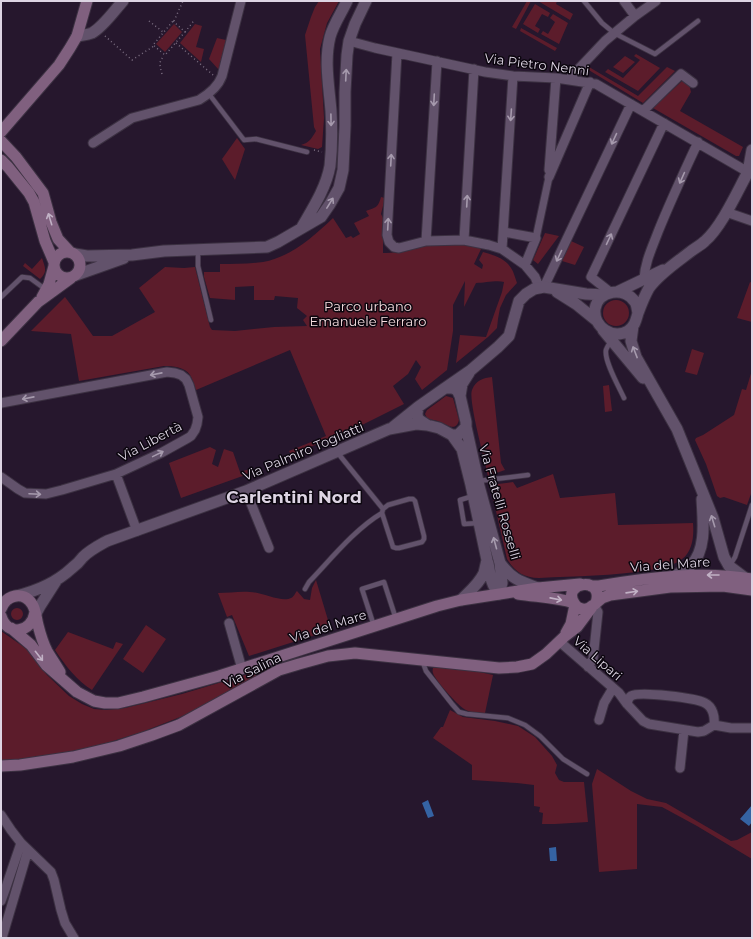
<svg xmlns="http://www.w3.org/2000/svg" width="753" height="939" font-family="Montserrat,sans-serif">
	<rect width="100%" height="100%" fill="#26172d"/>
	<path fill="#5c1c2b" d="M319 1H339L327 23 320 49 324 118 322 147 318 149 301 145C309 143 312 138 316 131L314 127 305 35 311 17 315 7Z
		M527 1H531L516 29 512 27Z
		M538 1H557L556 4 573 14 570 20Z
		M535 4 550 13 548 17 542 14 535 26 540 29 538 33 523 24Z
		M553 14 568 23 559 44 541 34 543 31 548 34 555 22 550 18Z
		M174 24 182 32 165 52 156 44Z
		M195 24 202 26 196 47 204 49 201 62 180 43Z
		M521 28 557 48 555 51 520 31Z
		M217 38 226 40 219 70 209 59Z
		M636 54 660 68 638 91 605 72 608 69 623 78 640 60 634 56Z
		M625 56 635 62 623 73 613 67Z
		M589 67 638 96 667 67 675 71 643 103 587 69Z
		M682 81 689 84 691 92 680 111 743 147 739 156H736L653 108Z
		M237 138 245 149 235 180 222 159Z
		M381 197 385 198 381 214 383 218V253C397 254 410 248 423 245 434 242 470 244 482 247L474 264 482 269 483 265 479 260 483 252C493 255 505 258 511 268 514 272 515 278 517 283L506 295 500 308 498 319 497 328 488 337 456 363 460 335 486 337 502 292 504 282C497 280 484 283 476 283L464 307 465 281 453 305V331L447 370 422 390 415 379 421 367 416 360 408 374 393 386 404 404 358 427 291 455 289 451 326 436 290 350 196 390C194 386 193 379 190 375 185 367 173 366 164 366L79 381 71 334 31 331 65 297 71 305 93 336H112L155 312 139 288 165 267 184 268 195 267 210 327 212 330 235 331 274 327 307 326 303 320 307 316 297 308 298 298 275 296 274 300H254V286L235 287V300L210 298 204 277V272H220V264C234 264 249 264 263 262 291 257 313 237 333 218L346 238 351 236 353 238 360 234 354 223 369 216 366 211C376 207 378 208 381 197Z
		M545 233 559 236 538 264 533 260Z
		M571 241 584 247 575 265 562 261Z
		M42 258C45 268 48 271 40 279L23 266 25 263 32 269Z
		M750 282 752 283V322L737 318Z
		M603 313a13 13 0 1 1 26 0a13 13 0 1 1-26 0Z
		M692 349 704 353 697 375 685 372Z
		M752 370V491L747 505 724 497 720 498 717 496 706 464 695 440 696 438 703 435 734 415 742 389 746 390Z
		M492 377 501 463 505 470 488 476C485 461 468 400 472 390 476 380 483 378 492 377Z
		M609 385 612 411 605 412 603 386Z
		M446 396 453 398 459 420C456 432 448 425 440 422 436 420 431 420 427 418L425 414 427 410Z
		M210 447 216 450 212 464 218 467 224 449 233 452 240 472 250 469 251 473 181 498 169 463Z
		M553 474 560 498 615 493 618 525 693 523C694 535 693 551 682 559 673 566 661 568 650 570 613 576 576 576 539 578 524 578 515 572 507 559L490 485 513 482 517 488Z
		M316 580 331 630 249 656 232 615 227 617 218 593C229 593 240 591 250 592 261 592 282 603 291 598 294 597 295 593 297 591L304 599 310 600 312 588Z
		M11 614a6 6 0 1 1 12 0a6 6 0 1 1-12 0Z
		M146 625 166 639 143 673 123 659Z
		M1 631 31 652 39 665 47 675 69 696 82 704 94 709 106 710 125 708 182 694 272 667 193 712 142 732 97 746 63 753 13 761H1Z
		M68 632 113 649 116 642 123 644 92 690C77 681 65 665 55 650Z
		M436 667 471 670 493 675 485 713C478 713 471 713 466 710 459 707 439 684 435 677 433 674 432 671 433 668Z
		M450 710 463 717 495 721 518 726 535 737 552 756 557 765 555 773 559 780 564 782H584L588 822 555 824H542L543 813 539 812 540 807 534 806V785L517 783 472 780V765L433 738 441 727H443Z
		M597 769 631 791 647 799 666 803 731 841 737 840 752 832V859L697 826 662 807 637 804V869L599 872 592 784Z"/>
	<path fill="#3563a3" d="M428 800 434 816 428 818 422 803Z
		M752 805V822L749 826 740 819Z
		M556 847 557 861H550L549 848Z"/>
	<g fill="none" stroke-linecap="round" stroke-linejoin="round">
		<defs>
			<path id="service" d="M584 1 602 23 614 33 655 54 698 21
				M209 94 244 140 256 139 307 152
				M198 250V266L211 320
				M1 297 22 277 30 278 45 289
				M611 341C609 344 607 347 606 350 604 361 619 387 624 398
				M337 452 383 509
				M478 481 528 475
				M473 496 460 500 464 524 479 523
				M409 499H413L415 501 424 536V539L422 542 399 548H396L393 547 382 513 383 509 388 505Z
				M730 565 735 557 752 505
				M305 589 309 582C331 559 355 529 382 513
				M374 626 362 589 384 582 396 619
				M422 660 426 671 452 704 459 712 467 714 508 718 525 725 540 736 563 759 587 774"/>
			<path id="pedestrian" d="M536 238 549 177"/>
			<path id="minor" d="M624 1 635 16 656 1
				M349 41 375 48 485 72 513 76 556 78 596 84 748 172
				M397 53 387 235 389 242 394 247 399 248 426 241 464 240 489 245 502 249 525 265 535 277 539 287
				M569 79 605 41 635 16
				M643 111 681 74 693 83
				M93 143 132 118 199 100C209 94 218 87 222 76L241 1
				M549 170 556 78
				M549 177 590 82
				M726 212 752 221
				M504 232 536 238 525 265
				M464 240 474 69
				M426 241 437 61
				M502 249 513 76
				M644 279C645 262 652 248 658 232 670 202 684 172 698 142
				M544 287 631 104
				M610 292 591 277 664 123
				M1 403 167 372 175 373 181 375 186 379 189 385 198 417 197 424 195 430 191 436 188 438 161 453 116 474 62 490 46 494 25 493 18 489 1 477
				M116 474 137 531
				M246 491 269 548
				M229 623 242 669
				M560 642 619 693 627 704 643 721 649 724 698 732 704 731 714 725C715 717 713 707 705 703 696 698 640 691 631 696 628 698 628 701 627 704
				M588 667 593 659 598 612 594 605
				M599 720 604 703 613 688
				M714 725 731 728H752
				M680 768 684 730
				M1 815 11 830 21 843 51 872 54 880 61 910 65 923 74 938
				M1 889 5 890 21 843
				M1 901 5 890
				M2 938 28 850"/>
			<path id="tertiary" d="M77 36C82 35 87 35 92 33 103 27 114 11 123 1
				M748 172 752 150
				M302 227C313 208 326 188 330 166 332 148 332 129 331 111 329 86 324 61 330 37 333 25 342 12 347 1
				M75 254 87 256 132 255 164 251 267 247 278 242 321 217 330 204 339 188 343 170 345 126V92L347 55 349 41 355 24 366 1
				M76 275 124 258
				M557 292 576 304 597 321
				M617 292 663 270
				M638 313C637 309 637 305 635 302 625 286 598 290 595 309 593 327 613 340 628 331 635 326 636 320 638 313 641 305 645 295 649 288 659 274 677 262 690 252 695 248 701 245 705 241 722 226 737 192 748 172L752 168
				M633 326 631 341 636 357 677 429 713 518 724 557 729 566 745 578
				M603 330 643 378
				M445 388 471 370 498 347 509 336 519 301 526 294 534 289 544 287 586 294 604 295
				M460 396 457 390 452 388H445L418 407 417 414 418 419 427 425 439 428 452 435H458L466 427V422L460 396 462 384 469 373
				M393 427 418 407
				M466 427 479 486 500 563C512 579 519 581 538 588
				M452 435 462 449 471 485 487 560C486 564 485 569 484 573 479 584 469 592 461 600
				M488 563C490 574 491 585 499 594
				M673 577C679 573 686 570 691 565 707 550 703 519 702 499
				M499 594 502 583 500 563
				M16 596C37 591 57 582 72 568 76 565 80 561 83 557 90 550 98 546 107 541L246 491 389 429 416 424 427 425
				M34 617 40 606 56 581"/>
			<path id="secondary" d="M1 132 59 65 70 48 77 36 87 1
				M1 141 16 157 43 193 51 222 58 239 70 252
				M1 160 8 167 29 193 34 202 45 241 54 262
				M54 265a13 13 0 1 1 26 0a13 13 0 1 1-26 0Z
				M42 297 49 284 54 266
				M1 341 38 302 71 278
				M591 586H599C649 577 702 571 752 579
				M518 594C537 597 556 597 574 603
				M596 603C605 575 561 582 574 603 577 610 587 611 592 606 596 604 598 601 602 598 604 597 608 596 610 595L670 587 723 586 752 590
				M1 609C6 595 23 590 32 604 36 610 36 618 38 625 40 633 43 643 47 651 51 658 56 665 60 672
				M1 616C7 637 32 633 35 612
				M11 628 31 645 46 665 77 692 94 701 105 703H118L143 697 219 676 437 606 461 600 538 588 580 584
				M566 633 571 624 575 605
				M1 766 20 765 73 757 119 746 152 735 179 725 279 670 299 664 328 656 355 653 499 668 517 667 532 664 546 654 564 637 577 627 592 607"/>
		</defs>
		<use href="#service" stroke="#3c3142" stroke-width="6"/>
		<use href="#pedestrian" stroke="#3c3142" stroke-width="9"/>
		<use href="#minor" stroke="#3c3142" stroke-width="11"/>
		<use href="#tertiary" stroke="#3c3142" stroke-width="13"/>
		<use href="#secondary" stroke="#3c3142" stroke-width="13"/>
		<path stroke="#7a6d80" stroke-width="1.5" stroke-dasharray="1 3" stroke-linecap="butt" d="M149 21 163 32
			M173 21 185 32 165 55 153 45Z
			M174 21 183 1
			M185 32 193 22 196 21
			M105 36 132 60 154 46
			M176 43 213 75
			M162 74C160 66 158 62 164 56
			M314 150 322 152"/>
		<use href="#service" stroke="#62526b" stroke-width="4.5"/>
		<use href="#pedestrian" stroke="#62526b" stroke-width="7"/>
		<use href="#minor" stroke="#62526b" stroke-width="9"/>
		<use href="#tertiary" stroke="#62526b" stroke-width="11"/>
		<use href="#secondary" stroke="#80607f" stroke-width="11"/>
	</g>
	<defs><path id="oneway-shaft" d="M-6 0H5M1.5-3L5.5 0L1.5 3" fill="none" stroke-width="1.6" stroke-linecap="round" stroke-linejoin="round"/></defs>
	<g stroke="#a69aad">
		<use href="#oneway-shaft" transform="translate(346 75) rotate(-87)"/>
		<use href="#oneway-shaft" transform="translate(434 100) rotate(93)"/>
		<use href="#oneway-shaft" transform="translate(511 115) rotate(94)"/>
		<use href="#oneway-shaft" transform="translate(331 120) rotate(89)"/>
		<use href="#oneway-shaft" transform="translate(614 139) rotate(115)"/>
		<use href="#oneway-shaft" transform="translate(391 160) rotate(-87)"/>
		<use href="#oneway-shaft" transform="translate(682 178) rotate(114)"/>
		<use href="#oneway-shaft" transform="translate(467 201) rotate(-87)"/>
		<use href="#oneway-shaft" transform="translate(330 203) rotate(-58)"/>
		<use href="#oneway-shaft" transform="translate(388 224) rotate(-87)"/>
		<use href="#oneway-shaft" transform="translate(609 239) rotate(-65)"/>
		<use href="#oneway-shaft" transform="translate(559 256) rotate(115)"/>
		<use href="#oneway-shaft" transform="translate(635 352) rotate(-111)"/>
		<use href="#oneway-shaft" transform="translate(156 374) rotate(169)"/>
		<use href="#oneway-shaft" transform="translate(28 398) rotate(169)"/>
		<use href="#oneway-shaft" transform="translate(158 454) rotate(-26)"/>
		<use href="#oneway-shaft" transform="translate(35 494) rotate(3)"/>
		<use href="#oneway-shaft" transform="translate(713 521) rotate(-107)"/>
		<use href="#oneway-shaft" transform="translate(495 543) rotate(-105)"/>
	</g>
	<g stroke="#c1b1c5">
		<use href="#oneway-shaft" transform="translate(50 219) rotate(-107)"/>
		<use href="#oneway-shaft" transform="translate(713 575) rotate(-180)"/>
		<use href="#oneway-shaft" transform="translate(632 592) rotate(-8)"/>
		<use href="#oneway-shaft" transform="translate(556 599) rotate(11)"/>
		<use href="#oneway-shaft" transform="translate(39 656) rotate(52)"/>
	</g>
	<g text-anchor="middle" stroke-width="3" stroke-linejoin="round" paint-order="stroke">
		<g font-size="13" fill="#ddd4e3" stroke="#0b060e">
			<text transform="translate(537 64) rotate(7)" y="5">Via Pietro Nenni</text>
			<text transform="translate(150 441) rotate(-28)" y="5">Via Libertà</text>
			<text transform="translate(303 451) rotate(-23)" y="5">Via Palmiro Togliatti</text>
			<text transform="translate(500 502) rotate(74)" y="5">Via Fratelli Rosselli</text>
			<text transform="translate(670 564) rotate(-4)" y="5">Via del Mare</text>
			<text transform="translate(328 626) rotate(-18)" y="5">Via del Mare</text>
			<text transform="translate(598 658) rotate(41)" y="5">Via Lipari</text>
			<text transform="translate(252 670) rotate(-27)" y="5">Via Salina</text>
		</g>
		<g font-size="13" fill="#f7dde0" stroke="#0b060e">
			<text x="368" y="311">Parco urbano<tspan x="368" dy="15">Emanuele Ferraro</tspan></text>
		</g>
		<g font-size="17" font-weight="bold" fill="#ddd4e3" stroke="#0b060e">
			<text x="294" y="503">Carlentini Nord</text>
		</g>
	</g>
	<rect width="753" height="939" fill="none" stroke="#ddd4e3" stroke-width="4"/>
</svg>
